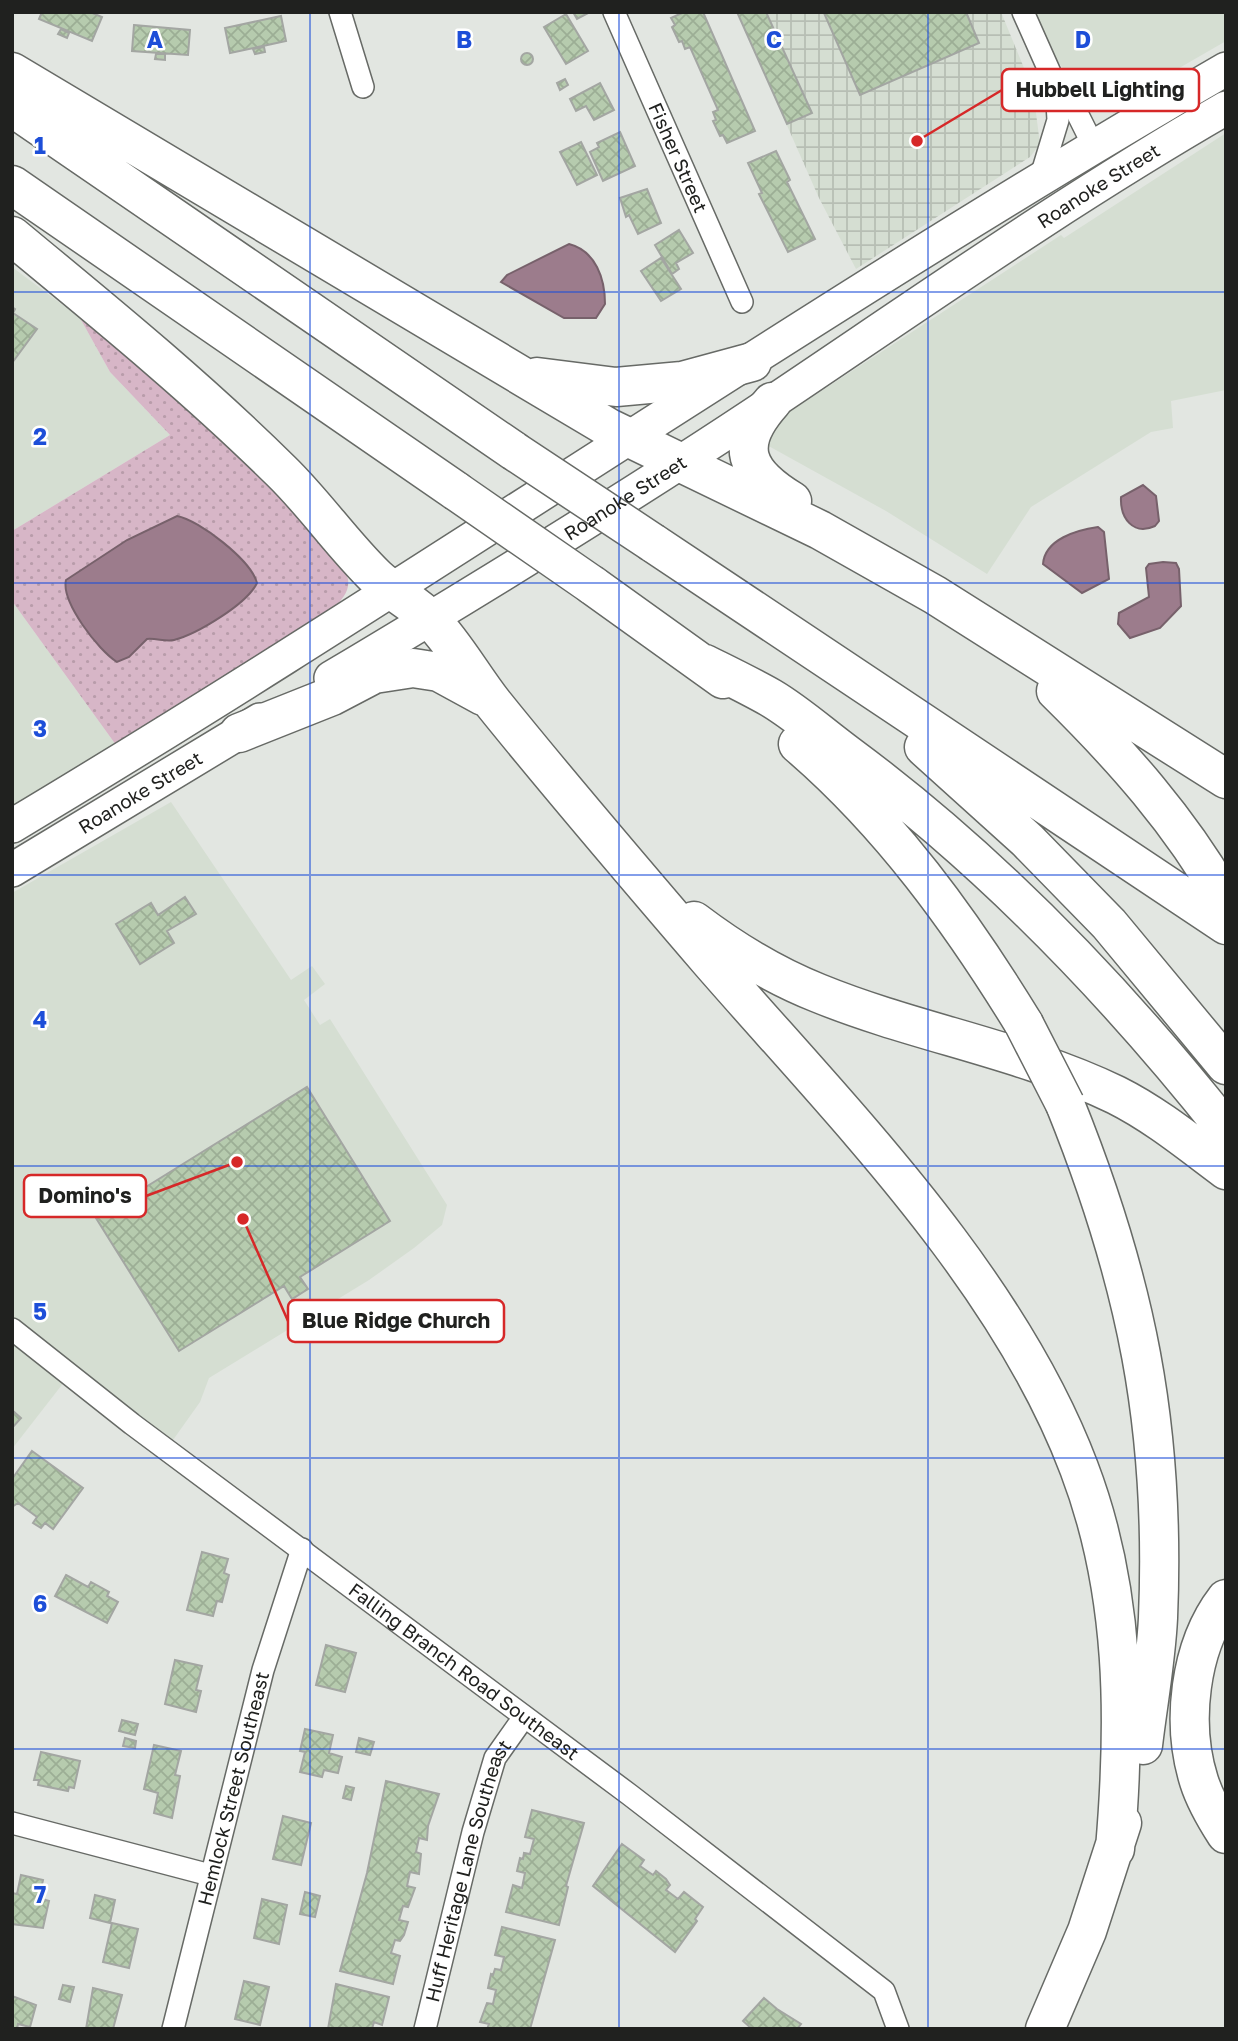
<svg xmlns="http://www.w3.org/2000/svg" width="1238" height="2041" font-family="'Golos Text',sans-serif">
	<defs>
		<pattern id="industrial-grid" width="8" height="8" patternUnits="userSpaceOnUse" patternTransform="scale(1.75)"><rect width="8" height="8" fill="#d5ded2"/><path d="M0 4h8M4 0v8" fill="none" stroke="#b7beb4"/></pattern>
		<pattern id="grass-dots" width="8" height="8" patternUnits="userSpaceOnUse" patternTransform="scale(1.75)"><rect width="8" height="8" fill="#d7b6c7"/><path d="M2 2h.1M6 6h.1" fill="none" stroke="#b89caa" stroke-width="1.8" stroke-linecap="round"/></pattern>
		<pattern id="building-cross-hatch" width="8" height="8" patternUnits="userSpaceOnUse" patternTransform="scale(1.75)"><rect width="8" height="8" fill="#b6cbae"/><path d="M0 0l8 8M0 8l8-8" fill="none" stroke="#9cae95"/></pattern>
	</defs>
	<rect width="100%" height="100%" fill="#e2e6e1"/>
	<path fill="#d5ded2" d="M1033 12H1226V41L1136 93 1103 99 1083 91 1072 81 1054 56Z
		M1226 133V390L1171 401 1173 428 1151 432 1031 507 987 574 886 511 765 444 786 414 1061 235 1064 238Z
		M12 267 80 318 110 372 170 435 12 531Z
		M12 601 116 745 12 808Z
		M171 802 291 980 312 966 325 984 304 1000 320 1025 330 1019 447 1205 442 1225 414 1248 369 1280 209 1378 200 1402 173 1440 174 1443 75 1368 12 1449V893Z"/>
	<path fill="url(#industrial-grid)" d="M737 12H1001L1033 90 1040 144 1030 157 856 269 819 198Z"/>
	<path fill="url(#grass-dots)" d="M80 318C104 337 130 353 153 372 183 397 342 552 348 579 350 591 342 599 335 607L116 745 12 601V531L170 435 110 372Z"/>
	<path fill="#9c7c8c" stroke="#77616b" stroke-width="2" d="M569 244C596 251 605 279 605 304L596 318H564L501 282 507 275Z
		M1143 485 1156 496 1159 521 1155 526C1133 536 1120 518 1121 497Z
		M177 516C199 520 251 560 257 583 247 604 197 634 174 640 166 642 156 638 147 639L129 657 117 662C98 650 61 602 66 580L127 540Z
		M1098 527 1104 532 1109 579 1082 593 1043 564C1045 539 1077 530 1098 527Z
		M1163 562 1176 563 1179 569 1181 606 1160 628 1130 638 1118 624 1119 613 1149 597 1146 568 1149 564Z"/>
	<path fill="url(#building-cross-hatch)" stroke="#a3a6a2" stroke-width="2" d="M42 12H90L102 17 92 41 39 19Z
		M573 12H590L577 19Z
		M684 12H703L755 131 727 143 723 135 720 136 713 121 716 120 713 112 718 110 690 47 685 49 682 41 679 42 672 27 675 25 671 18Z
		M737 12H766L812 113 787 124Z
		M966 12 979 43 860 95 824 13Z
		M566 14 588 51 566 64 544 27Z
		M281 16 286 41 230 53 225 28Z
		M134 25 190 30 188 55 132 51Z
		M61 29 69 33 67 38 58 34Z
		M264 47 265 52 255 54 253 49Z
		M521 59a6 6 0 1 1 12 0a6 6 0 1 1-12 0Z
		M156 54H165V60L155 59Z
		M565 79 568 85 560 90 557 83Z
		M600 83 614 110 594 120 586 106 576 111 570 99Z
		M620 132 635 166 603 181 590 152 599 147 597 143Z
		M581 142 597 175 577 185 560 152Z
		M776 151 790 180 787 182 815 239 788 252 759 194 762 193 748 163Z
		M647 189 661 223 638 234 629 215 626 217 620 198Z
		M679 230 693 253 676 263 679 269 672 274 655 245Z
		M661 258 681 289 661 301 641 271Z
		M12 307 15 309 13 313 37 329 12 363Z
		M185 897 196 914 167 931 174 943 140 964 116 924 151 903 158 915Z
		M307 1087 390 1221 300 1277 308 1289 292 1299 284 1286 179 1351 96 1218Z
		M12 1410 21 1418 12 1428Z
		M32 1451 83 1488 53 1529 45 1523 41 1528 33 1523 37 1517 18 1503 12 1507V1479Z
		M202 1552 228 1559 224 1573 229 1575 222 1602 217 1601 213 1616 187 1610Z
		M66 1575 88 1587 91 1582 109 1592 107 1596 118 1602 107 1623 55 1596Z
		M326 1645 356 1653 345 1692 316 1685Z
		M175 1660 202 1666 196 1690 201 1691 196 1712 165 1704Z
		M122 1720 138 1724 135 1735 119 1731Z
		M305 1729 333 1735 329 1753 342 1757 338 1773 324 1770 322 1777 300 1772 305 1752 300 1751Z
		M125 1738 136 1741 135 1748 123 1746Z
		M359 1738 374 1742 370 1755 356 1752Z
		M154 1745 181 1751 175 1775 180 1776 172 1818 154 1813 158 1793 144 1789Z
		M41 1752 80 1761 74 1788 69 1787 68 1791 38 1785 39 1780H34Z
		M386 1781 439 1794 428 1826 427 1840 419 1838 416 1852 421 1854 419 1874 410 1872 407 1886 415 1888 408 1907 403 1906 399 1920 408 1922 404 1935 400 1941 395 1940 391 1953 400 1956 393 1984 340 1971 367 1873Z
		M346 1786 354 1788 351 1800 343 1798Z
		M532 1810 584 1823 566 1886 568 1887 559 1925 506 1912 513 1885 522 1888 525 1873 517 1871 520 1858 523 1859 524 1853 530 1854 534 1839 525 1837Z
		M283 1816 311 1823 301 1865 273 1859Z
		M622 1844 644 1860 640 1866 653 1875 656 1871 666 1879 670 1885 666 1890 678 1899 684 1892 703 1907 695 1919 697 1921 675 1952 593 1886Z
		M21 1875 43 1880 39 1898 49 1901 43 1928 12 1924V1893L17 1894Z
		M305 1892 320 1896 315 1917 300 1914Z
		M95 1895 115 1900 110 1923 90 1918Z
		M262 1899 287 1905 279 1944 254 1938Z
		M112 1923 138 1929 129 1968 103 1962Z
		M502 1927 555 1940 530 2029H487L489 2024 480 2022 487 2003 493 2004 496 1990 488 1988 491 1974 493 1975 495 1969 501 1970 504 1957 495 1955Z
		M244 1981 269 1987 260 2025 235 2019Z
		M336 1984 389 1997 382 2025 374 2022 372 2029H328Z
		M63 1985 74 1987 70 2002 59 1999Z
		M93 1988 122 1995 113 2029H86Z
		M12 1996 36 2005 30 2027 18 2024 17 2029H12Z
		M764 1998 777 2009 801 2024 797 2029H752L743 2021Z"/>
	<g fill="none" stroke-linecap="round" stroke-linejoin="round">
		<defs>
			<g id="minor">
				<path d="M340 12 363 87"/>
				<path id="s1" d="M614 12 742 302"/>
				<path d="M1023 12 1056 86 1074 107 1093 145"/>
				<path d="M1041 176 1058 120 1056 86"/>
				<path id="s2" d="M12 1329 132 1424 630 1795 884 1991 898 2029"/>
				<path d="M12 1823 210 1875"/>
				<path id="s3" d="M173 2029 263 1670 302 1549"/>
				<path id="s4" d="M425 2029 473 1832 495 1758 524 1717"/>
			</g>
			<g id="primary">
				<path id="s5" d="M331 678C480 589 629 498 774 401 923 301 1070 198 1226 108"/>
				<path d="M12 826C421 581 813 308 1226 69"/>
				<path id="s6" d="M12 870 260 720"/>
			</g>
			<path id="motorway" d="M12 72 609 428 820 530 935 595 1226 779
				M12 107 514 451
				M12 185 456 491
				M12 236C104 312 196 387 281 471 315 504 342 544 376 577 393 593 416 604 432 621 455 645 472 676 493 703 563 790 636 875 709 960 841 1112 1007 1277 1079 1468 1126 1591 1126 1720 1115 1849
				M537 377 616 387 682 381 752 362
				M772 402C733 446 745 472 792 501
				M653 543 1226 925
				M592 585 723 679
				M705 664C727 675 750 686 771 698 798 714 822 736 848 755 991 861 1115 990 1226 1130
				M1056 691C1121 755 1181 822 1226 902
				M239 733 332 696 374 674 413 668 439 672 483 696
				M798 744C890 823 961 921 1024 1024
				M924 747 1027 840 1109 924 1226 1065
				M694 921C731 949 775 976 818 993 916 1033 1021 1049 1116 1095 1156 1115 1191 1144 1226 1170
				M1065 1104C1136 1280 1166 1427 1158 1618 1156 1660 1148 1703 1143 1745
				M1226 1599C1189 1647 1181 1724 1199 1781 1205 1800 1215 1817 1226 1834
				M1045 2029 1087 1931 1122 1823"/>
		</defs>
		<use href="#minor" stroke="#676a66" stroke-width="24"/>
		<use href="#primary" stroke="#676a66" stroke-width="36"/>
		<use href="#motorway" stroke="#676a66" stroke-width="41"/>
		<use href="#minor" stroke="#fff" stroke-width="21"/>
		<use href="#primary" stroke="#fff" stroke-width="33"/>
		<use href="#motorway" stroke="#fff" stroke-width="38"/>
		<defs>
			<path id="motorway-bridge" d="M514 451 653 543
				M456 491 592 585
				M1024 1024 1065 1104"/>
		</defs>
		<use href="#motorway-bridge" stroke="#676a66" stroke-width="41" stroke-linecap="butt"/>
		<use href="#motorway-bridge" stroke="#fff" stroke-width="38"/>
	</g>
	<path fill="none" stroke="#1d4ed8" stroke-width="2" stroke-opacity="0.55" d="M310 12V2029M619 12V2029M928 12V2029M12 292H1226M12 583H1226M12 875H1226M12 1166H1226M12 1458H1226M12 1749H1226"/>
	<g text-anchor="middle" stroke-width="5" stroke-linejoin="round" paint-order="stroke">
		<g font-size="19" fill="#20211f" stroke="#fff">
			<text dy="7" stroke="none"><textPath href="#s1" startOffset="159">Fisher Street</textPath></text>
			<text dy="7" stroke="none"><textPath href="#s5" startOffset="912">Roanoke Street</textPath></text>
			<text dy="7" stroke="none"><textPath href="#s5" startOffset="345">Roanoke Street</textPath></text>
			<text dy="7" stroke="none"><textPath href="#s6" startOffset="150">Roanoke Street</textPath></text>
			<text dy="7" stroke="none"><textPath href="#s2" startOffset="567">Falling Branch Road Southeast</textPath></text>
			<text dy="7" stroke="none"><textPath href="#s3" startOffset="248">Hemlock Street Southeast</textPath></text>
			<text dy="7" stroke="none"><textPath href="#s4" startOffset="164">Huff Heritage Lane Southeast</textPath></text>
		</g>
	</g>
	<g font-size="23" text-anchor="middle" font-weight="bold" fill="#1d4ed8" stroke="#fff" stroke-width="5" stroke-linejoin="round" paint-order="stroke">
		<text x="155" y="48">A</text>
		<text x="464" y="48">B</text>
		<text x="774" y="48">C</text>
		<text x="1083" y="48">D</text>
		<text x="40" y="154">1</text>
		<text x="40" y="445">2</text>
		<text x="40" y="737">3</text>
		<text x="40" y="1028">4</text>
		<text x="40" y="1320">5</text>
		<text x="40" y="1612">6</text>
		<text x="40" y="1903">7</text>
	</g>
	<path fill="none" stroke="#d62828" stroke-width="2.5" d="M917 141L1002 90M237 1162L146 1196M243 1219L288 1321"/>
	<g fill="#d62828" stroke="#fff" stroke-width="2.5">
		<circle cx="917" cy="141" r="7"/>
		<circle cx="237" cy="1162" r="7"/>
		<circle cx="243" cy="1219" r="7"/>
	</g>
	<g fill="#fff" stroke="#d62828" stroke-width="2.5">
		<rect x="1002" y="69" width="197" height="42" rx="7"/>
		<rect x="24" y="1175" width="122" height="42" rx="7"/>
		<rect x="288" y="1300" width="216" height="42" rx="7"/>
	</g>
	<g font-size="21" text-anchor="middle" font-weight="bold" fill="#20211f">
		<text x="1100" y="97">Hubbell Lighting</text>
		<text x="85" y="1203">Domino's</text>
		<text x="396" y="1328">Blue Ridge Church</text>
	</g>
	<rect width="1238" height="2041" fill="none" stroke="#20211f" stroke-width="28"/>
</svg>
